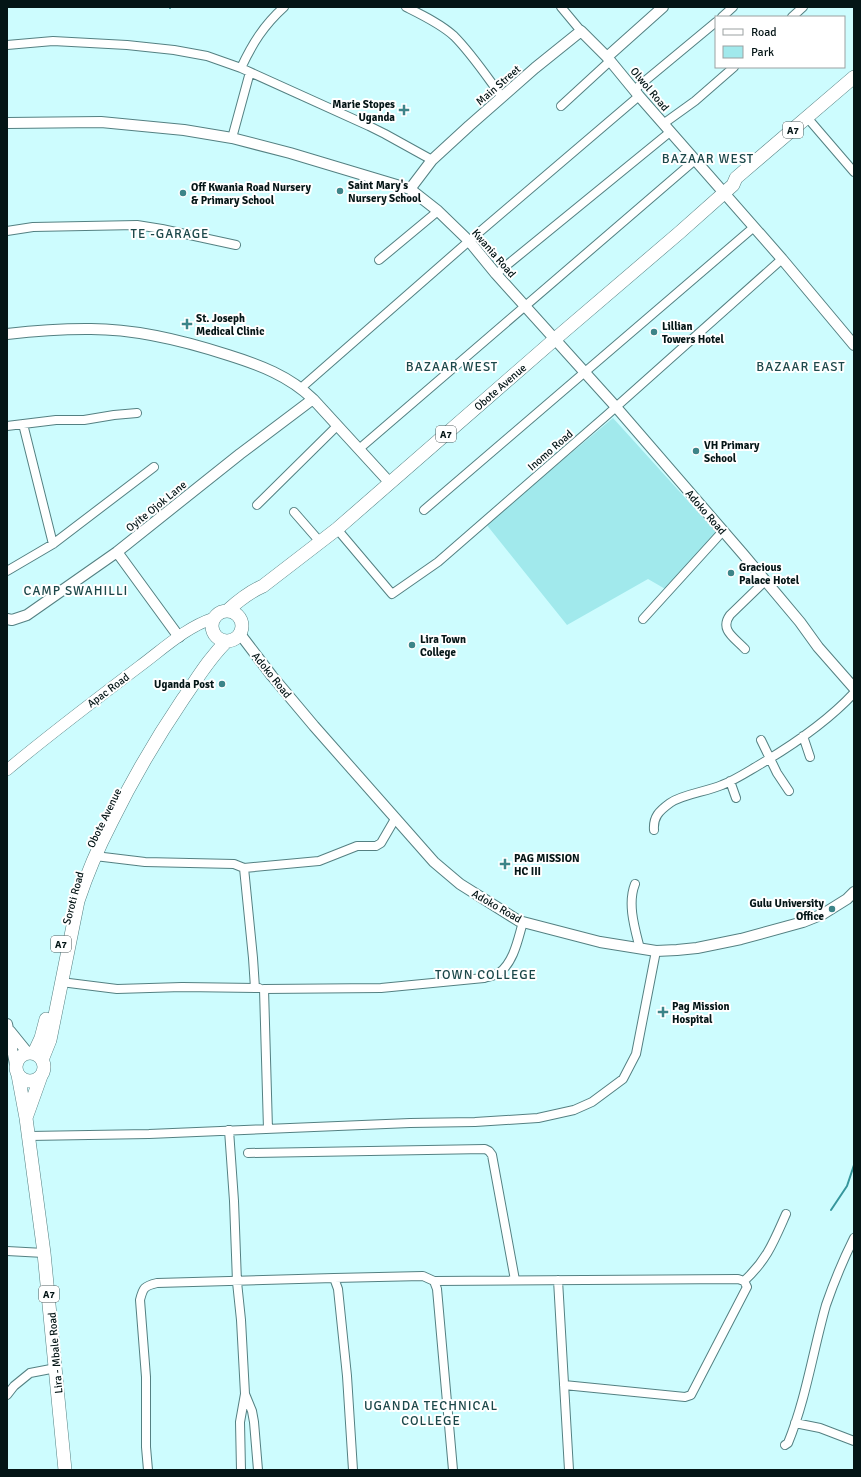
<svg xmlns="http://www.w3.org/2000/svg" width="861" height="1477" font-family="Signika,sans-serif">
	<rect width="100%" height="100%" fill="#cdfcfe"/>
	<path fill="#a1e9ec" d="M613 418 718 534 667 590 648 579 567 625 486 524Z"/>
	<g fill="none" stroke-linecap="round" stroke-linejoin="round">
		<path stroke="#35969c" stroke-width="2" d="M170 7V8
			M831 1210 847 1186 854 1165"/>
		<defs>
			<path id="minor" d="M406 7C422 15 441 24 454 36 472 54 487 77 502 97
				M561 7 581 31
				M722 17 733 7
				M792 17 803 7
				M7 45 53 41 127 45 174 50 207 56 241 68 369 126 385 134 432 160
				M241 68C252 44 264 25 284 7
				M634 90 716 22
				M561 106 610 61
				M811 122 854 172
				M663 124 695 101 734 67
				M232 138 250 72
				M7 231 33 227 137 225 162 229 236 245
				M379 260 438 211
				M496 274 670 132
				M301 388 469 241 639 96
				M23 424 53 544
				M7 426 56 420H84L114 415 137 413
				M359 449 695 160
				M257 505 337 426
				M424 510 754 227
				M294 512 321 543
				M337 529 392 594 438 562 607 415 782 259
				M7 571 53 544 154 467
				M643 619 723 531
				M745 649C735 638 719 630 730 615L765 581
				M803 736 810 757
				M761 740 777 773 789 791
				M730 781 736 798
				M654 830C653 817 659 811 670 803 683 794 706 792 722 785 735 780 747 772 759 765 793 745 827 722 854 693
				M95 856 145 862 234 864 244 868 253 958 255 988
				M244 868 319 861 357 846H376L381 843 395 819
				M635 884C627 904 635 929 640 949
				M61 982 117 989 182 987 259 988
				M268 1129 264 989 381 988 484 978C489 976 495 976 499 973 514 962 518 939 523 922
				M229 1130 234 1201 237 1282 241 1320 245 1394 252 1411 254 1422 258 1470
				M29 1136 149 1134 410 1123 475 1122 538 1118 574 1110 592 1102 623 1079 636 1054 656 951
				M248 1153 485 1149 489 1151 492 1155 515 1280
				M7 1251 44 1253
				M334 1278 423 1276 434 1281 437 1289 453 1470
				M558 1280 569 1470
				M434 1281 738 1279 744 1281 747 1287 691 1395 685 1397 564 1385
				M744 1281C767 1260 774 1241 786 1214
				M7 1395 14 1386 30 1373 56 1368
				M795 1423 820 1428 854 1441
				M785 1445 788 1443C806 1399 813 1351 826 1305 834 1282 843 1260 854 1238
				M148 1470 146 1447V1377L140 1300C143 1288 144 1286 157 1283L334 1278 338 1289 347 1376 353 1470
				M241 1470 240 1422 245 1394"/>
			<path id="tertiary" d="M663 7 607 57 639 96 782 259 854 345
				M7 123 101 122 184 130 232 138 290 153 410 189 438 211 469 241 496 274 616 407 743 554 800 622 818 647 854 688
				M410 189 432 160 469 126 535 68 581 31 607 57
				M7 334C33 331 59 329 86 329 134 328 182 340 228 355 260 365 289 376 313 399L390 483
				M117 552 179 637
				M7 619 12 620 27 615 117 552 240 454 313 399
				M240 634 272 676 314 726 434 862 460 884 519 921 600 942 656 951 677 950 697 948 741 939 803 922 823 914 847 899 854 892
				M7 1024 15 1064
				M10 1031 27 1052"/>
			<path id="secondary" d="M7 770C50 734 95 700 140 666 163 649 186 627 214 618"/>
			<path id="primary" d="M227 611C238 601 249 592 263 586L337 529 555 339 679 233 733 185 736 178 854 77
				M212 626a15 15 0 1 1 30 0a15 15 0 1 1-30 0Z
				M16 1067a14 14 0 1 1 28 0a14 14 0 1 1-28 0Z
				M34 1053 41 1038 46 1019
				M42 1060 50 1040 78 901C87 874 98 848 111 823 132 780 156 739 183 699 197 679 209 658 227 641
				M18 1075 26 1118 44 1253 65 1470
				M26 1118 41 1076"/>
		</defs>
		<use href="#minor" stroke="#548082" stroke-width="10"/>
		<use href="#tertiary" stroke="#548082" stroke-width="12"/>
		<use href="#secondary" stroke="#548082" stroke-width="12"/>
		<use href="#primary" stroke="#548082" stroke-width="14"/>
		<use href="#minor" stroke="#fff" stroke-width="8"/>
		<use href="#tertiary" stroke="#fff" stroke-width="10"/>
		<use href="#secondary" stroke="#fff" stroke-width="11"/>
		<use href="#primary" stroke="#fff" stroke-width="13"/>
	</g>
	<g fill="#3c8488" stroke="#fff" stroke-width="1.5">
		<path d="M402 104h4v4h4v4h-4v4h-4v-4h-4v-4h4z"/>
		<circle cx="340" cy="191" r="4"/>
		<circle cx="183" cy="193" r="4"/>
		<path d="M185 318h4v4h4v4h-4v4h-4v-4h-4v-4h4z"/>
		<circle cx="654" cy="332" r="4"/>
		<circle cx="696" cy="451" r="4"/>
		<circle cx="731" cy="573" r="4"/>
		<circle cx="412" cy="645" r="4"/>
		<circle cx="222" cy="684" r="4"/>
		<path d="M503 858h4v4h4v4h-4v4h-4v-4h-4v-4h4z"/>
		<circle cx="832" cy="909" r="4"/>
		<path d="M661 1006h4v4h4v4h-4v4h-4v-4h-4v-4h4z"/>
	</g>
	<g text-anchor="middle" stroke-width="4" stroke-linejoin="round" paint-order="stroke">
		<g fill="#fff" stroke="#4f5b5c" stroke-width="1">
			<rect x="783" y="122" width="20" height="16" rx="3"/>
			<rect x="436" y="426" width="20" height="16" rx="3"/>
			<rect x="51" y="936" width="20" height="16" rx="3"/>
			<rect x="39" y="1286" width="20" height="16" rx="3"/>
		</g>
		<g font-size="10" font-weight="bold" fill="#041516">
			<text x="793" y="134">A7</text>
			<text x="446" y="438">A7</text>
			<text x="61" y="948">A7</text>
			<text x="49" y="1298">A7</text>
		</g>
		<g font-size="11" fill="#041516" stroke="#fff">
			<text transform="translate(498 85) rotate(-41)" y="4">Main Street</text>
			<text transform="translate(650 89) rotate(50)" y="4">Olwol Road</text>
			<text transform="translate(494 253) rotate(49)" y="4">Kwania Road</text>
			<text transform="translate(500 387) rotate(-41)" y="4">Obote Avenue</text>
			<text transform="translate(550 450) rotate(-41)" y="4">Inomo Road</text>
			<text transform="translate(156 506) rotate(-39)" y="4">Oyite Ojok Lane</text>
			<text transform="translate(706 512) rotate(49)" y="4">Adoko Road</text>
			<text transform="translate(272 675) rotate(51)" y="4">Adoko Road</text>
			<text transform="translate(108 690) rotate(-37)" y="4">Apac Road</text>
			<text transform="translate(104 818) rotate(-64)" y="4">Obote Avenue</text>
			<text transform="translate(73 898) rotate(-75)" y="4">Soroti Road</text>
			<text transform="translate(497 906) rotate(30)" y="4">Adoko Road</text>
			<text transform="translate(55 1353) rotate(-95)" y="4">Lira - Mbale Road</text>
		</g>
		<g font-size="11" font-weight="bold" fill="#041516" stroke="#fff" text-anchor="start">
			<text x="395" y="108" text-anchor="end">Marie Stopes<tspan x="395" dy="13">Uganda</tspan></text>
			<text x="348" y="189">Saint Mary's<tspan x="348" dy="13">Nursery School</tspan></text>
			<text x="191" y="191">Off Kwania Road Nursery<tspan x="191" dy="13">&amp; Primary School</tspan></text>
			<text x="196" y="322">St. Joseph<tspan x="196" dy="13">Medical Clinic</tspan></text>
			<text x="662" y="330">Lillian<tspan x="662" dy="13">Towers Hotel</tspan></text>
			<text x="704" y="449">VH Primary<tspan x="704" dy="13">School</tspan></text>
			<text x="739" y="571">Gracious<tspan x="739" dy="13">Palace Hotel</tspan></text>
			<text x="420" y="643">Lira Town<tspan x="420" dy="13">College</tspan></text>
			<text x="214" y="688" text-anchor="end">Uganda Post</text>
			<text x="514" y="862">PAG MISSION<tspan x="514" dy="13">HC III</tspan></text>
			<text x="824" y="907" text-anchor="end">Gulu University<tspan x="824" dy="13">Office</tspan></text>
			<text x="672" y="1010">Pag Mission<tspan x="672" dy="13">Hospital</tspan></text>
		</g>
		<g font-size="13" letter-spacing="1" fill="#1c484a" stroke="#fff">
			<text x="708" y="163">BAZAAR WEST</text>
			<text x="170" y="238">TE -GARAGE</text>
			<text x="452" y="371">BAZAAR WEST</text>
			<text x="801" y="371">BAZAAR EAST</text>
			<text x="76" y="595">CAMP SWAHILLI</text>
			<text x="486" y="979">TOWN COLLEGE</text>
			<text x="431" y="1410">UGANDA TECHNICAL<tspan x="431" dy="15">COLLEGE</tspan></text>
		</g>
	</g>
	<rect width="861" height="1477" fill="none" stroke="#041516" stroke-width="16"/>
	<rect x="715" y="16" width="130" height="52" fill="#ffffff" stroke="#9ba1a2"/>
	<rect x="723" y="29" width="20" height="6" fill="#ffffff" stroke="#9ba1a2"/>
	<text x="751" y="36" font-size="12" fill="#041516">Road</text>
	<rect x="723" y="46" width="20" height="12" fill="#a1e9ec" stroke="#9ba1a2"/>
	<text x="751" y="56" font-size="12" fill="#041516">Park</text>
</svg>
